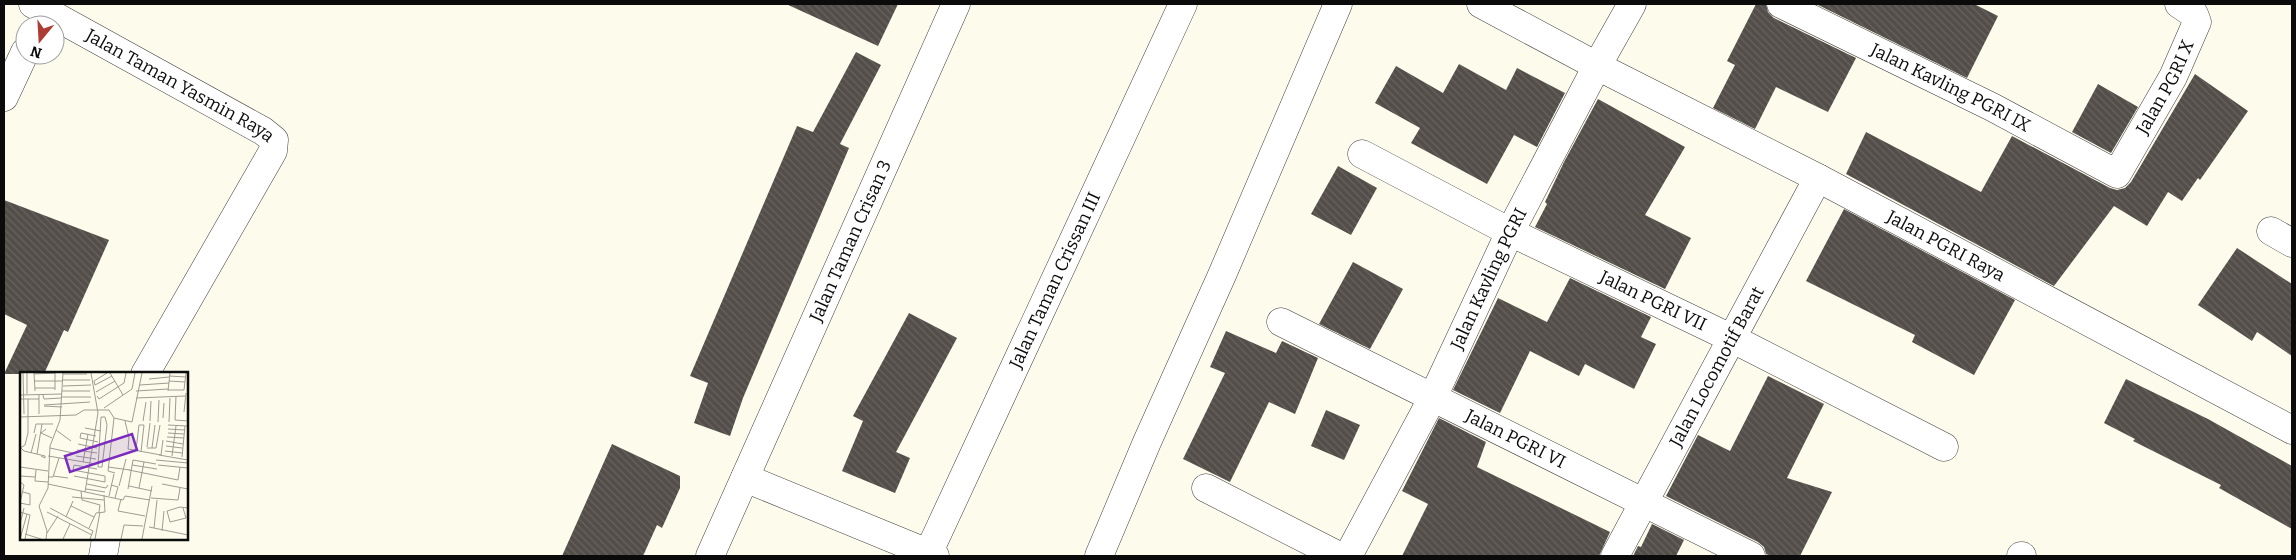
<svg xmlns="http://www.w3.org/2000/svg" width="2296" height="560" font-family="Bitter,serif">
	<defs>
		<pattern id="building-back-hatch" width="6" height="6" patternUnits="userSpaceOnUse" patternTransform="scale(1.25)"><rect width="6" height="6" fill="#534e49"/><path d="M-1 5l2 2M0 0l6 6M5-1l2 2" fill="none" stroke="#67635f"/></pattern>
	</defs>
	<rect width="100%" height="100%" fill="#fdfcec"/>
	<path fill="url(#building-back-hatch)" d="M786 4H898L878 46Z
		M1756 4H1766L1768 12 1774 18 1856 58 1828 112 1776 87 1755 129 1713 108 1735 65 1727 61Z
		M1816 4H1974L1998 16 1967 78Z
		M856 52 881 65 840 144 849 148 743 398 730 436 694 423 708 383 690 376 797 126 813 132Z
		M1459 64 1506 90 1517 68 1565 93 1537 147 1514 135 1487 184 1411 143 1420 128 1375 103 1396 66 1443 93Z
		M2195 74 2248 111 2200 180 2198 178 2182 201 2168 192 2147 226 2114 206 2054 286 1846 174 1866 132 1981 192 2012 136 2110 188 2117 190 2125 188 2131 182Z
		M2098 84 2138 107 2111 153 2072 132Z
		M1598 99 1685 147 1645 215 1691 238 1665 289 1535 227 1547 204 1545 202 1564 162Z
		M1338 166 1377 188 1351 235 1311 214Z
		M4 200 109 240 68 332 64 330 44 374H4L27 325 4 314Z
		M1844 209 2015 300 1974 375 1912 342 1915 335 1806 281Z
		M2237 248 2292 284V356L2257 332 2252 341 2198 305Z
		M1353 262 1403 289 1370 349 1319 324Z
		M1570 278 1651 317 1641 337 1656 344 1634 389 1585 364 1579 376 1530 351 1500 413 1453 390 1498 298 1547 322Z
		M909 313 957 338 896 452 910 458 895 493 842 471 863 421 853 416Z
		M1226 331 1276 353 1282 341 1318 358 1295 414 1269 402 1230 482 1183 459 1225 373 1210 367Z
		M1768 376 1824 404 1787 478 1832 492 1800 556H1771L1766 554 1764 547 1758 542 1666 496 1698 435 1730 451Z
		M2126 379 2208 419 2292 466V529L2219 488 2221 485 2133 441 2135 439 2104 423Z
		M1326 410 1360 425 1344 460 1311 446Z
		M1439 418 1486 442 1477 467 1610 532 1599 556H1402L1428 504 1402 491Z
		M612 444 680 476V488L662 528 657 525 643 556H562Z
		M1652 524 1684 540 1676 556H1633L1638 546 1641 547Z"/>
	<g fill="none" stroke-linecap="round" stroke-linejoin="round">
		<defs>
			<g id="street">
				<path id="s1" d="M33 4 263 131 274 140 273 151 145 374"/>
				<path id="s2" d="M1481 4 1597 66 1818 178 2292 430"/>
				<path id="s3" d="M1781 4 1992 107 2117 174 2173 77 2197 22 2194 14 2179 4"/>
				<path d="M4 97 25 52"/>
				<path id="s4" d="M1362 154 1510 232 1733 339 1944 447"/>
				<path d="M2271 231 2292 243"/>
				<path id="s5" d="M1281 322 1751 556"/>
				<path d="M745 478 935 556"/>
				<path d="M1206 488 1339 556"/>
				<path d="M103 556 106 539"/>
				<path id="s6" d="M710 556 956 4"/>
				<path id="s7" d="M927 556 1183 4"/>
				<path d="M1099 556 1147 442 1222 275 1338 4"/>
				<path id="s8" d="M1348 556 1433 397 1510 232 1597 66 1632 4"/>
				<path id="s9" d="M1615 556 1818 178"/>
				<path d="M2021 556H2022"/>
			</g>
		</defs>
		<use href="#street" stroke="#3e3e3e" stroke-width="29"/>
		<use href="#street" stroke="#fff" stroke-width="28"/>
	</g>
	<g text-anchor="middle" stroke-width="5" stroke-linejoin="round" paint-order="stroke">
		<g font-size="18" fill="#0b0b0b" stroke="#fff">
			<text dy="6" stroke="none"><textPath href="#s3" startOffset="476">Jalan PGRI X</textPath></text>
			<text dy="6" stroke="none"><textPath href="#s1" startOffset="168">Jalan Taman Yasmin Raya</textPath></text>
			<text dy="6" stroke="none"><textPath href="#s3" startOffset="189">Jalan Kavling PGRI IX</textPath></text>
			<text dy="6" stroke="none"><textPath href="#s6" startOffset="345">Jalan Taman Crisan 3</textPath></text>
			<text dy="6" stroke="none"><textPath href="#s2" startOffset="524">Jalan PGRI Raya</textPath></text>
			<text dy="6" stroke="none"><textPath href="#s8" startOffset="311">Jalan Kavling PGRI</textPath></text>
			<text dy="6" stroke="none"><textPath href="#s7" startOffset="304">Jalan Taman Crissan III</textPath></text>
			<text dy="6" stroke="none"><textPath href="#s4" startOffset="326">Jalan PGRI VII</textPath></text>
			<text dy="6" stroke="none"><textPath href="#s9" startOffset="215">Jalan Locomotif Barat</textPath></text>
			<text dy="6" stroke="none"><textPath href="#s5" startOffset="262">Jalan PGRI VI</textPath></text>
		</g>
	</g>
	<g transform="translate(20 372)">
		<rect width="168" height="168" fill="#fdfcec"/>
		<path fill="none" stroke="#9c9c92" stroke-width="1" d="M3 1 4 42M7 1V22M14 1 15 19M35 1V18M90 1 103 23M14 2 35 1M43 2H67M149 4 166 5M129 7 149 5M43 8H70M14 9H43M149 9 165 10M75 13 74 9 87 1M75 13 92 4M120 13 149 11M43 14 71 13M15 16H35M148 18H164L166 1M42 19H70M116 19 148 17M148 19 150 1M76 20 95 9M0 23 42 22M19 23V42M23 23 24 27 41 26M77 24 79 27 104 11 106 1M156 24 155 48 168 49M42 25H71M116 26 165 24M0 27H19M24 33 70 30M24 34 42 35M84 36 112 17 115 1M164 40 166 21M0 45 56 43 64 38H89L94 46 112 50 122 1M94 46 88 99 95 101M143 46 144 31M105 49 109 66 108 77 141 83 143 68M123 49 126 30M130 49 131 29M138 50 139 28M149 50 150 26M148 53 167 54M65 56 81 59M26 57 21 61 32 66M148 57 165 58M36 58 51 69M14 61 16 52H33M148 61 164 62M76 64 61 61 60 66 78 70M147 65 164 66M146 69 163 72M58 72 77 76M146 74 162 76M127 75 130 51M0 76 5 73 8 61V27M1 76 4 79 25 84V86L21 84M30 76 53 81M127 76H136L140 53M132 76 135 53M57 78 77 81M116 78 119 53H124L121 80M145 79 162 81M11 81 16 62M17 82 22 52M139 83 168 88M28 84 76 92M56 84 76 87M152 84 156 54M162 85 165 54M136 88 168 91M63 90 68 62M112 93 137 97M138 93 168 96M0 95 28 99M78 95H82L87 53 85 45H81M78 95 81 45M88 95 110 98M16 98 15 109 28 110M109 98 158 108 160 95M0 104 15 105M33 104 48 106M54 104 85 110V104L53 98 54 93 77 97M29 105H33L39 86M0 110 4 113 0 131M28 112 103 128 105 124 130 128M67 112 86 116 88 113M142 112 168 117M91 113 98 115 95 126M99 114 106 87M109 114 132 119M119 116 124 90M66 117 85 120M108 117 113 88 136 92M61 119 62 128 80 133 79 140M65 120 78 41 71 1M89 124 94 102M52 125 84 128M131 126 158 128 160 116M101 127 98 139 125 144M0 131 10 133V122L3 120M51 134 74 145M30 136 73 159 70 167M163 136 166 146 150 150 147 139 160 135 168 136M0 140 10 143 5 167M27 140 72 163M46 145 53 129M0 152 4 136M129 155 168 163M69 156 76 141 85 140 84 123M134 156 137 128M142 159 144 139M27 161 38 144M5 162 21 167M0 167 7 142M26 167 27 159 19 134 28 116 30 74 40 48 43 1M43 167 50 152M75 167 80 140M101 167 104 153 123 154M122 167 132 114"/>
		<path fill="#7b2cbf" fill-opacity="0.15" stroke="#7b2cbf" stroke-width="2.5" d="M112 62 117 78 50 100 45 84Z"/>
		<rect width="168" height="168" fill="none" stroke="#0b0b0b" stroke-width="2.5"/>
	</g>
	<rect width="2296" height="560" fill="none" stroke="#0b0b0b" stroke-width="10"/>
	<g transform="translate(40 40) rotate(198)"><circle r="24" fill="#ffffff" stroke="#9d9d9d"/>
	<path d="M0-4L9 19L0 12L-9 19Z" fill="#ad3d32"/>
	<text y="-8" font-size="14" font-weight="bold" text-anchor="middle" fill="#0b0b0b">N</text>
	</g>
</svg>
